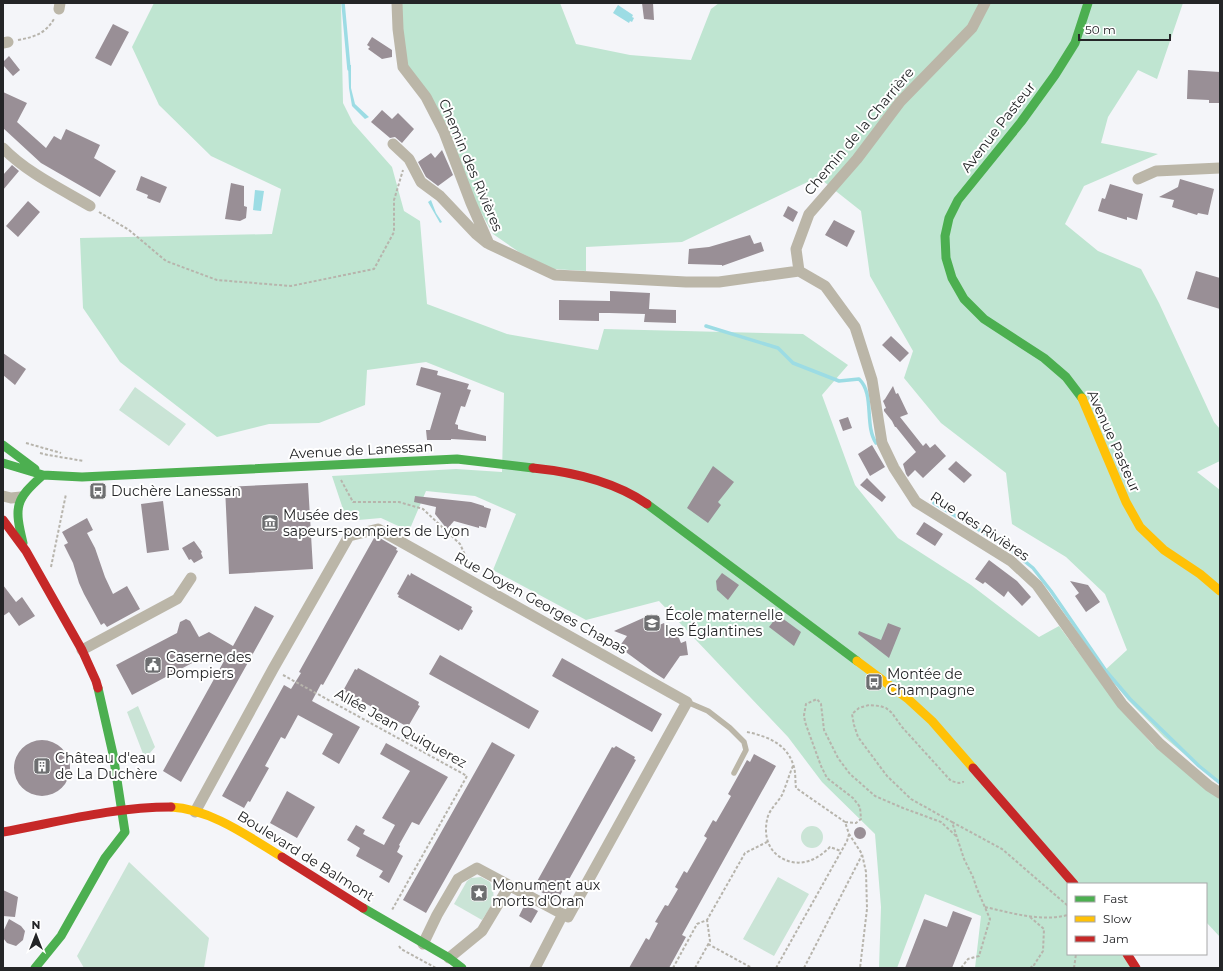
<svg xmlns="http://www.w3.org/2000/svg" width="1223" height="971" font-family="Montserrat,sans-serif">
	<rect width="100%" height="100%" fill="#f4f5f9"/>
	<path fill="#cae4d6" d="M135 387 186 424 169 446 119 410Z
		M138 706 155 747 145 759 127 712Z
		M801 837a11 11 0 1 1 22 0a11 11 0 1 1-22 0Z
		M129 862 209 938 204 968H84L77 956Z
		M481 877 490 882C498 898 491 906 482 920L454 904 467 881 471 878Z
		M778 877 809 894 774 956 743 939Z"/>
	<path fill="#bfe5d1" d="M154 3H341L343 103 353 123 392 167 404 211 420 221 427 304 507 334 598 350 604 329 803 334 848 365 822 395 855 485 898 538 971 585 1039 637 1059 626 1118 706 1152 744 1205 788 1220 799V937L1206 922V884H1068V954H1123L1132 968H975L981 916 925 894 897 968H879L881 907 875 834 822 782 788 737 659 601 586 620 493 570 516 514 475 496 426 491 409 531 381 518 347 521 332 476 456 469 502 472 504 393 426 362 367 370 365 405 319 423 269 424 217 437 120 362 83 308 80 238 272 234 281 189 211 156 159 105 132 47Z
		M401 3H560L576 44 630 55 691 60 711 9 719 3H1183L1157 79 1138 70 1108 117 1101 143 1158 154 1084 186 1065 224 1098 251 1141 269 1159 303 1214 422 1220 429V461L1197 472 1220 490V784L1164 737 1128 700 1104 671 1127 650 1105 594 1066 557 1012 524 1006 473 941 423 904 378 913 351 870 276 861 211 818 177 682 242 586 247V271L553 269 519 252 493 234 474 200 407 65 402 29Z"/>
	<path fill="#9cdce4" d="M618 5 633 15 632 17 634 18 632 22 630 21 629 23 613 13Z
		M348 65H351V88L355 104 369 117 365 119 352 106 349 88Z
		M255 190 264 191 261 211 253 210Z
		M431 200 436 213 442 222 440 223 428 202Z"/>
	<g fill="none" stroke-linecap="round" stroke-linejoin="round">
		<path stroke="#9cdce4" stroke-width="3.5" d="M343 3 349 69
			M706 326 778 348 793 363 839 381 859 379C875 394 864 425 876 443
			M934 503 1006 546 1033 568 1051 591 1106 671 1130 699 1199 766 1220 783"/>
	</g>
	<path fill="#998f96" d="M642 3H653L654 20 644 19Z
		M113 24 129 32 111 66 95 58Z
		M372 37 392 50V57L382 59 368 49 370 47 367 45Z
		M9 56 20 70 13 76 3 65V62Z
		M1188 70 1220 72V103H1209V100L1187 99Z
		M3 92 27 103 17 122 46 148 54 136 61 140 66 129 100 145 94 158 116 171 100 197 41 163 3 128Z
		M382 110 392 119 398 113 414 129 402 143 395 137 390 138 371 122Z
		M442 150 453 175 438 186 426 177 418 162 431 153 435 158Z
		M12 165 19 171 3 190V175Z
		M141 176 167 187 160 203 147 198 148 195 136 190Z
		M1180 179 1214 189 1208 215 1198 213 1197 215 1172 207 1174 200 1159 197 1178 187Z
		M231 183 244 186V206L247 207 246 218 240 221 225 219Z
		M1110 184 1143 194 1137 220 1127 217V220L1098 211 1102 198 1105 199Z
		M28 201 40 212 18 237 6 226Z
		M788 206 798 212 793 222 783 216Z
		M834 220 855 231 847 247 825 235Z
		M750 235 754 244 761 242 764 251 722 266V265L688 264 689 249 709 247Z
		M1196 271 1220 278V309L1187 299Z
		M610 291 650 293 649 309 676 310V323L644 322 645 314 609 313H599V321L559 320V300L610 301Z
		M891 336 909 353 900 362 882 345Z
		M3 353 26 369 15 385 3 375Z
		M421 367 438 371 437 375 469 384 467 389 471 390 465 407 461 406 455 424 458 425V429L486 436V441L451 439V440H427L426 430H430L441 393 416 385Z
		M893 386 896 394 898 393 908 414 900 417 923 446 926 443 930 448 935 444 946 456 923 478 915 470 908 477 906 474 903 464 916 452 896 427H895L892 421 884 411V409L886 408 883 401 885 399Z
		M848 417 852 428 843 431 839 420Z
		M872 445 885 467 870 476 858 454Z
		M956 461 972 475 964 483 948 469Z
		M713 466 734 482 718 502 721 505 708 523 687 508Z
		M867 478 886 497 882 502 860 485Z
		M308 483 313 569 229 574 225 487Z
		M415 496 471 502 484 506V507L491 509 486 528 479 526V528L454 521 447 529 435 514 436 507 414 502Z
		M163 501 169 550 147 553 141 504Z
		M87 518 93 530 87 533 95 548 105 577 113 594 127 586 140 609 107 627 104 623 101 625 84 594 79 583 73 563 64 545 68 543 62 532Z
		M924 522 943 534 935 546 916 534Z
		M378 537 397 548 396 550 398 551 323 685 321 684 312 701 360 727 339 764 322 754 333 734 298 715 285 739 281 737 265 766 269 768 250 802 248 801 244 808 222 796 284 685 291 689 301 673 299 672 374 538 376 539Z
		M194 541 202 552 201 553 203 558 194 563 191 559 189 560 182 548Z
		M989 560 1017 581 1031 597 1022 606 1008 591 1004 597 985 582 983 584 975 579Z
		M411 573 472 607 471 609 473 611 462 630 460 629 459 631 398 597 399 595 397 594 408 574 410 576Z
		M722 573 739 585 728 600 717 590 716 581Z
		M1070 581 1088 585 1100 602 1086 612 1075 596 1079 593Z
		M3 585 16 602 22 597 35 616 19 626 9 612 3 616Z
		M255 606 274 616 181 782 163 771 224 661 209 654 132 695 116 665 177 633 180 622 186 619 190 621 199 637 209 632 233 646Z
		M652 614 657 626 664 623 669 634 676 631 681 643 686 641 688 655 680 656 664 679 653 672 619 647 627 636 614 631Z
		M778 615 801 632 794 646 769 627Z
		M888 623 901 628 889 658 858 634 859 631 881 640Z
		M440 655 539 711 529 729 429 674Z
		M562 658 662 714 652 732 552 676Z
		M358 668 419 702 418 705 420 706 409 725 407 724 406 726 345 692 346 690 344 689 355 669 357 670Z
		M14 768a28 28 0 1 1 56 0a28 28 0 1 1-56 0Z
		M492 742 515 755 426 913 403 900Z
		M386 743 448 777 419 825 412 822 399 845 400 846 397 852 403 856 389 883 379 877 383 871 356 856 360 848 347 840 356 825 365 830 363 834 384 845 395 825 382 818 410 771 380 754Z
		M616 746 635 757 634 759 636 760 558 899 556 898 555 900 536 889 537 887 535 885 612 747 614 748Z
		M754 754 776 766 682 935 686 937 669 968H629L646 938 649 940 658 923 655 922 665 905 668 906 678 889 675 887 684 871 687 873 707 838 704 836 713 820 716 822 731 796 728 794 747 760 750 762Z
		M287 791 315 807 297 838 270 823Z
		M854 833a6 6 0 1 1 12 0a6 6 0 1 1-12 0Z
		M3 890 18 897 15 917 3 916Z
		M525 904 538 911 531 923 519 916Z
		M953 911 972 918 952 968H905L924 919 947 927Z
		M9 919 21 926 25 931 23 940 16 946 7 943 3 938V932Z"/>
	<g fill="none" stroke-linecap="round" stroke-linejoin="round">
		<path stroke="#b7b4ac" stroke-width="2" stroke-dasharray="3 2" stroke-linecap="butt" d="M18 40C34 37 45 34 54 19
			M99 212 129 230 166 261 217 280 291 286 374 269 394 232V200L403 170
			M26 443 61 453
			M40 453 48 455 84 461
			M341 480 353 502H399L423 509 460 544 471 568
			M51 567 66 494
			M283 675 467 776 392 910
			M747 732C766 736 786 743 793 764 796 771 795 781 796 788L845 822 849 834 862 854 866 872 867 909 860 968
			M793 766C789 775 786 786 782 795 778 802 771 808 768 816 762 836 769 857 792 862 807 865 820 857 830 847L841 851
			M845 822 856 823 861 819 860 807 853 798 827 778 821 766 805 722 804 715 806 704 817 699 821 704 824 730 838 758 850 774 875 796 903 808 941 822 956 836
			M952 822 1002 849 1068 906
			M985 907C1012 913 1041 922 1068 915
			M1030 917 1044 929 1043 951 1034 965 1035 968
			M708 944 752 968
			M399 946 401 949 436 968
			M673 968 697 924 707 920 745 853 767 842
			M695 968 710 941 707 920
			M776 968 847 841 849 834
			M804 968 862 855
			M961 968 968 959 979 956 990 919 977 889 973 877 964 859 952 822 911 799 887 776 858 737 854 725 852 714 859 708 869 705 880 706 886 708 892 713 902 727 951 781 959 783 963 782V781
			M1030 968 1034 965
			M1074 968 1076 954"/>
		<path stroke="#bbb6a8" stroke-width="5.5" d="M687 702 708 711 730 728 744 742 746 750 734 773"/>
		<path stroke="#bbb6a8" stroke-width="11" d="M397 3 398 29 403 67 426 97 444 132 471 203 489 244 555 275 686 282H719L799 271
			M59 9 60 3
			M3 43 8 42
			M393 144 409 159 421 182 440 196 476 234 487 243
			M3 148C26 172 61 189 90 206
			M1138 179 1156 171 1220 168
			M799 271 825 286 855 327 872 380 882 443 894 468 916 502 1011 561 1037 585 1122 704 1160 744 1209 786 1220 793
			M799 271 796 249 809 214 857 159 900 102 972 28 985 3
			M3 496 11 498 21 497
			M82 650 177 599 191 578
			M195 812 273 669 349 536 378 529 687 702 568 917 477 868 458 879 437 915 423 944
			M449 958 482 931 509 886
			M535 968 563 914"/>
		<path stroke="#4caf50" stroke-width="9" d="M1082 398 1066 377 1044 358 984 319 964 299 952 278 946 258 945 236 949 218 958 200 1021 122 1055 75 1075 43 1088 3
			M3 445 35 469
			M3 463 43 475 82 477 457 459 533 468
			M647 504 857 661
			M23 543C14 506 15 500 43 475
			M363 908 449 958 462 968
			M35 968 61 936 105 858 125 832 113 754 98 688"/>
		<path stroke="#ffc107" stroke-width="9" d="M1082 398 1126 502 1140 527 1164 550 1200 574 1220 591
			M857 661 908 699 932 721 973 768
			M171 807C211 809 249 837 282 857"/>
		<path stroke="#c62828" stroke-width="9" d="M533 468C573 472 614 481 647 504
			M3 520 26 551 82 650 96 681 98 688
			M973 768 1074 884
			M3 832C58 822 114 807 171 807
			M282 857 363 908
			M1127 954 1136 968"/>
	</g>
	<defs>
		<symbol id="bus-square" viewBox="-11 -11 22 22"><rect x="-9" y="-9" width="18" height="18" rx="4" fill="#6d6e70" stroke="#fff"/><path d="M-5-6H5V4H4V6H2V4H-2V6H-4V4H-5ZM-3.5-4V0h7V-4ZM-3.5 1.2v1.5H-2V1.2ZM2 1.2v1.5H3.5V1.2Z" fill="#fff"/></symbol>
		<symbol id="museum-square" viewBox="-11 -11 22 22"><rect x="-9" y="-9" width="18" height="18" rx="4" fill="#6d6e70" stroke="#fff"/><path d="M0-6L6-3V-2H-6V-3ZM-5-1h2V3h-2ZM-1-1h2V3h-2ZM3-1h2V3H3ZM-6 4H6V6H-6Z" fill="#fff"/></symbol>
		<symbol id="school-square" viewBox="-11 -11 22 22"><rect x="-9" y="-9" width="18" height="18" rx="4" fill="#6d6e70" stroke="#fff"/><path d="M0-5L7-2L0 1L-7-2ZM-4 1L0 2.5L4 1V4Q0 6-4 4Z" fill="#fff"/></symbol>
		<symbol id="civic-square" viewBox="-11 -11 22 22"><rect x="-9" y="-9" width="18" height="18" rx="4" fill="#6d6e70" stroke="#fff"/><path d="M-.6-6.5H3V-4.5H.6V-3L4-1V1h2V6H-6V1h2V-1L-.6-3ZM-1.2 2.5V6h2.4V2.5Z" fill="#fff"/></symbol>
		<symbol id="building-square" viewBox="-11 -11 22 22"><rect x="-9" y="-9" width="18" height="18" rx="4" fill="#6d6e70" stroke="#fff"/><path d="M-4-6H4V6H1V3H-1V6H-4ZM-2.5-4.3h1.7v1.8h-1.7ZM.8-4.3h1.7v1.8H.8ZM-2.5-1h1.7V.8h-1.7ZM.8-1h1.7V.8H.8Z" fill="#fff"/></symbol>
		<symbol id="sight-square" viewBox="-11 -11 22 22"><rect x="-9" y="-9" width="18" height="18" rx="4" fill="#6d6e70" stroke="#fff"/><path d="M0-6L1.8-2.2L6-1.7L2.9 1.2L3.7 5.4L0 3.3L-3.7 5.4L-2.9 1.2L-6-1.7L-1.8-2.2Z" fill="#fff"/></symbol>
	</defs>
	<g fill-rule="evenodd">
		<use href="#bus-square" x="88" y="481" width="20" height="20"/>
		<use href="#museum-square" x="260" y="513" width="20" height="20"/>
		<use href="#school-square" x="642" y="613" width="20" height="20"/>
		<use href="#civic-square" x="143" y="655" width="20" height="20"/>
		<use href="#bus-square" x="864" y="672" width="20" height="20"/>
		<use href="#building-square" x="32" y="756" width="20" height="20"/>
		<use href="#sight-square" x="469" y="883" width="20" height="20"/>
	</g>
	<g text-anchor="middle" stroke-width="4" stroke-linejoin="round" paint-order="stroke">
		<g font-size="14" fill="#242527" stroke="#fff">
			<text transform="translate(998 127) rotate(-52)" y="5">Avenue Pasteur</text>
			<text transform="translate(859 131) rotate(-50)" y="5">Chemin de la Charrière</text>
			<text transform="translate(471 165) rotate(67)" y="5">Chemin des Rivières</text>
			<text transform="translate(1114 441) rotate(66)" y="5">Avenue Pasteur</text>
			<text transform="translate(361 450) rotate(-3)" y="5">Avenue de Lanessan</text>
			<text transform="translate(980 526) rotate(33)" y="5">Rue des Rivières</text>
			<text transform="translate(541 603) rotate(29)" y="5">Rue Doyen Georges Chapas</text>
			<text transform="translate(401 728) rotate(29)" y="5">Allée Jean Quiquerez</text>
			<text transform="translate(306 856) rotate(32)" y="5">Boulevard de Balmont</text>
		</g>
		<g font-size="14" fill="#242527" stroke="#fff" text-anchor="start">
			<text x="111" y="496">Duchère Lanessan</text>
			<text x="283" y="520">Musée des<tspan x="283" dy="16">sapeurs-pompiers de Lyon</tspan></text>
			<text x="665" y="620">École maternelle<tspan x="665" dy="16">les Églantines</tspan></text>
			<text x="166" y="662">Caserne des<tspan x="166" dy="16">Pompiers</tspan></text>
			<text x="887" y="679">Montée de<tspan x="887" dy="16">Champagne</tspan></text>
			<text x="55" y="763">Château d'eau<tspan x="55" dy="16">de La Duchère</tspan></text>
			<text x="492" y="890">Monument aux<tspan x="492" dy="16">morts d'Oran</tspan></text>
		</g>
	</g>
	<rect width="1223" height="971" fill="none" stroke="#242527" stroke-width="8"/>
	<rect x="1067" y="883" width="140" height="72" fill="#ffffff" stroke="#a7a8a9"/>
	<rect x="1075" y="896" width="20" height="6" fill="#4caf50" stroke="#a7a8a9"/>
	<text x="1103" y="903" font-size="12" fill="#242527">Fast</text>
	<rect x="1075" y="916" width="20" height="6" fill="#ffc107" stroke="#a7a8a9"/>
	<text x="1103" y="923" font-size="12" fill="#242527">Slow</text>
	<rect x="1075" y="936" width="20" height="6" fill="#c62828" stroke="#a7a8a9"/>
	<text x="1103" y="943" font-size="12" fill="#242527">Jam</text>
	<g transform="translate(36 935)" stroke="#ffffff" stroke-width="3" paint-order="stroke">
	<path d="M0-3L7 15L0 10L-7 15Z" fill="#242527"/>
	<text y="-6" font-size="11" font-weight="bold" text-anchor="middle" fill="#242527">N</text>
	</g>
	<path d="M1079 34v6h91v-6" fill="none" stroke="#242527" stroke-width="2"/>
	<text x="1085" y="34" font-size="12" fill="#242527" stroke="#ffffff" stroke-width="3" paint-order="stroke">50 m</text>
</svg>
